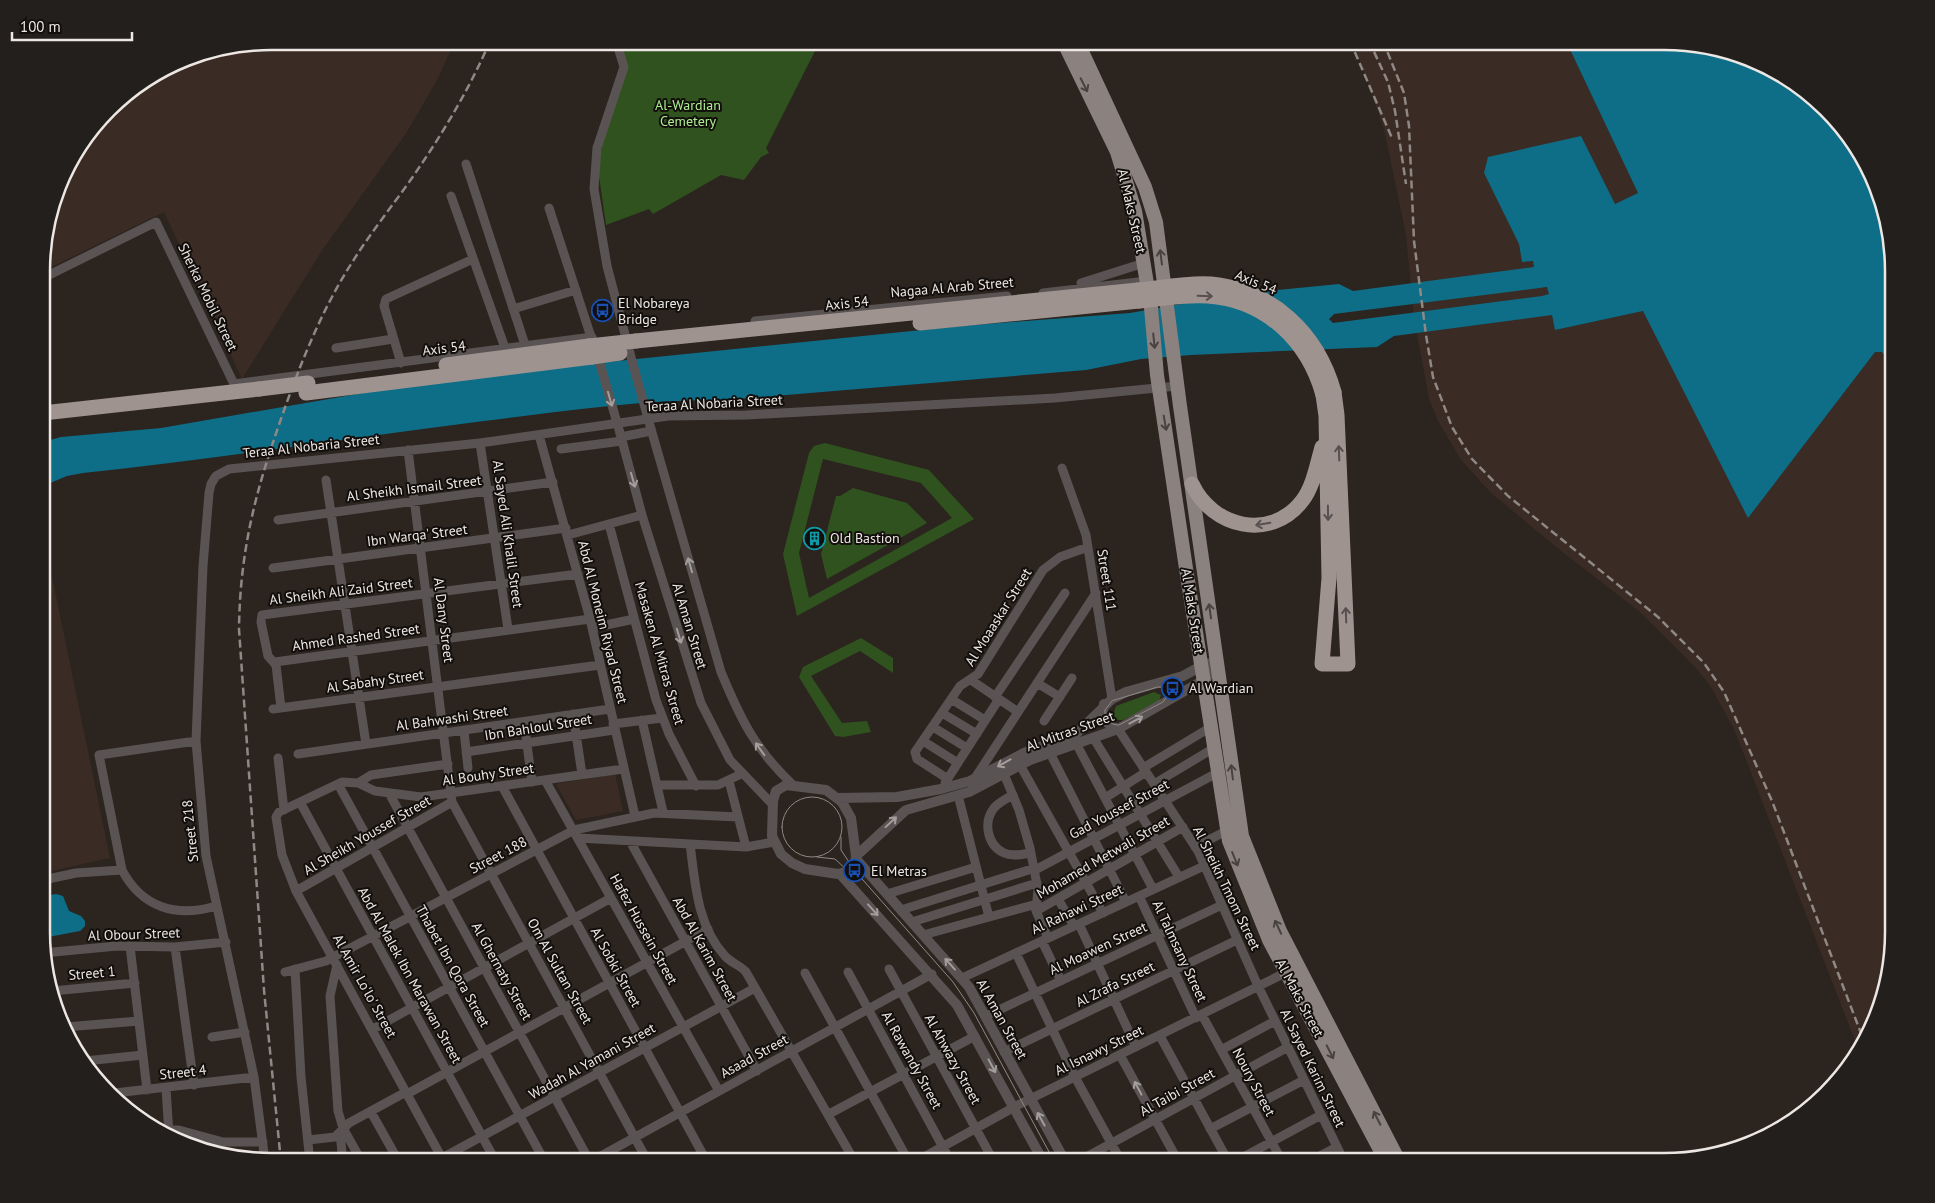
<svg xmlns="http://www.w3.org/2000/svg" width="1935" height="1203" font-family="'PT Sans',sans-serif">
	<rect width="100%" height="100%" fill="#2c241f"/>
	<path fill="#3a2c24" d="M271 41H455L437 80 407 132 321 252 242 379 164 212 43 271V241L65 169 119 98 183 59Z
		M1353 41H1566L1638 193 1615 204 1484 173 1519 244 1522 262 1533 261 1534 267 1517 290 1548 287 1550 294 1545 315H1552L1555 330 1644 311 1748 517 1875 352H1882L1893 368V947L1882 1006 1859 1051 1734 729 1711 687 1696 668 1640 612 1556 547 1491 493 1461 460 1438 421 1429 399 1414 318 1406 235 1384 129Z
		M43 533 110 858 43 873Z
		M615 774 623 811 576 820 556 784Z"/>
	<path fill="#2f521f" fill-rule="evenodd" d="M619 41H820L766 148 769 153 761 157 744 180 721 175 653 214 649 209 606 225 598 169 602 146 628 67Z
		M825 443 929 470 974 519 797 616 783 554 809 453 814 446ZM823 459 921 483 952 518 809 598 799 553Z
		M853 488 907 503 927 523 827 579 821 554 836 496H840Z
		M861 638 893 658V673L860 651 811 676 842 723 867 721 871 732 843 737 835 736 799 677 803 667Z
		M1154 692 1161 695 1159 702 1123 720H1118L1113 715 1116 706Z"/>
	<path fill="#0e6e87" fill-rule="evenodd" d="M1566 41H1665L1738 53 1792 80 1863 156 1893 256V368L1882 352H1875L1748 518 1643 311 1555 330 1552 315 1394 336 1377 347 1191 355 1141 359 1086 370 725 400C647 399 562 411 484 421 350 438 217 459 83 473L67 476 43 486V442L61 437 161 428 409 385 578 365 961 326 1130 313 1238 294 1339 284 1353 291 1534 267 1533 261 1522 262 1519 244 1484 173 1488 157 1581 136 1615 204 1638 193ZM1547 287 1549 294 1542 296 1333 323 1329 319 1334 314Z
		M56 894 63 896 69 911 81 916 85 921V926L80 931 43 938V896Z"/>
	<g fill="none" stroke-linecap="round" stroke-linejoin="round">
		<path stroke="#595453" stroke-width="9" d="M616 41 624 67 597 148 594 189 607 266 632 361
			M466 164 525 345
			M451 196 505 348
			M549 208 593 343
			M43 278 156 222 234 384 592 337
			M1081 283 1144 263
			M1043 293 1147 281
			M513 309 576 290
			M755 321 1007 296
			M336 348 393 339
			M401 363 384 306 386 299 473 259
			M651 429 721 672C741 720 755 749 793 785
			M620 433 642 515 701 703 730 760 773 805
			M539 435 590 619 635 816
			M621 437 651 431
			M480 443 508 629
			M561 449 622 441
			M408 450 452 802 648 1162
			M1062 468 1086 535 1112 699
			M326 480 366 744
			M278 520 553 482
			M609 524 656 700 669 734 696 786
			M568 535 642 515
			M273 568 566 528
			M592 628 634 619
			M275 662 590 619
			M971 680 1018 712
			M1037 683 1060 697
			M995 697 1065 593
			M951 699 985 720
			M281 708 276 665 268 656 261 622 262 615 578 574
			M273 709 600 665
			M942 713 977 734
			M573 714 582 774
			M642 720 663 812
			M1044 721 1072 678
			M524 722 532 782
			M613 724 662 718
			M933 727 967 748
			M1118 729 1198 851 1258 986 1344 1161
			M464 731 468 768
			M1094 739 1179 877
			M196 741 99 755 122 870C142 908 177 918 216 906
			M923 741 958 763
			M1077 745 1153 889
			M466 752 614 730
			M1050 753 1126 902
			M298 754 610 709
			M278 758 284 810
			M1020 765 1103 913
			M1143 768 1211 727
			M1004 774 1019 810 1030 848 1038 890 1036 911 1048 938
			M975 778 1096 593
			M948 779 917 759 915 752 960 686 978 674 1043 570 1060 557 1088 547
			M545 780 719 1091
			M729 781 746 847
			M358 783 375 791 421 797 623 769
			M945 783 999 699
			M338 784 545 1162
			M1154 784 1214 748
			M657 785H718L741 774
			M502 786 707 1162
			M389 793 590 1162
			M958 795 989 917
			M1013 795C1006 799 999 802 994 808 983 822 987 845 1004 853 1012 857 1023 854 1031 853
			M1105 798 1146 772
			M300 802 496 1162
			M578 838 746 847 774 842
			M630 841 757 1071
			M690 844C695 882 697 926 725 956 731 963 740 965 746 972L855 1162
			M1195 847 1230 829
			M1035 870 1217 773
			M43 880 76 873 122 870
			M296 891 452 802
			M887 894 976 867
			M1139 896 1196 1018
			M1058 899 1074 926
			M901 910 1035 868
			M1036 911 1183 827
			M912 922 1037 883
			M1079 924 1136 1047
			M923 935 1037 904
			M1042 941 1061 981
			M130 946 147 1090
			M175 947 194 1085
			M43 953 117 946 175 947 226 942
			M1016 953 1075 1077 1121 1161
			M337 965 330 996 338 1111 343 1128 362 1162
			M295 969 301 1077 310 1162
			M889 969 994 1162
			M285 972 326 961 574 830 654 813 738 817
			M848 972 951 1162
			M805 973 909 1162
			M962 978 1204 866
			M53 991 135 983
			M1202 1015 1282 1161
			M986 1016 1222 905
			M65 1027 139 1021
			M373 1029 611 898
			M1160 1036 1228 1161
			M212 1037 245 1032
			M1221 1050 1275 1021
			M1004 1052 1237 940
			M1120 1055 1178 1161
			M85 1061 143 1055
			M166 1088 169 1135
			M115 1093 254 1077
			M407 1094 708 929
			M371 1112 399 1162
			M829 1114 975 1036
			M156 1129 179 1130 223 1142H263
			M1210 1129 1304 1080
			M340 1133 343 1162
			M308 1140 335 1137 349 1123 406 1092
			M442 1158 755 988
			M265 1161 254 1077 206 856 196 741 203 566 209 493 211 484 216 476 229 469 480 443 668 416 746 415 1055 398 1177 386
			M1079 1161 1288 1047
			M1236 1161 1321 1115
			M1310 1161 1337 1147
			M444 1162 296 891 282 855 276 817 279 812 342 782 358 783 371 775 448 764
			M590 1162 932 974
			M915 1162 1018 1105 1291 970"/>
		<path stroke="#595453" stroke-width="10" d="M1104 704C1101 716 1106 726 1118 729
			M786 785 826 790 842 802 851 818 856 856 855 864 849 871 838 874 805 869 792 863 781 854 772 836 773 801 776 791Z
			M838 798 897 797 941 789 970 781 1024 753 1077 733 1112 699 1126 692 1183 676 1205 664 1217 662 1213 671 1204 680 1118 729 1030 760 969 792 906 810 856 856
			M856 859 969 987 1065 1161
			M840 874 957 1005 1043 1161"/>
		<path stroke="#8b827f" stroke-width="14" d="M1063 41 1117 152 1135 211 1151 308 1157 375 1187 575 1229 841 1269 940 1386 1161
			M1077 41 1145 187 1156 222 1180 406 1242 836 1280 931 1399 1161"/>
		<path stroke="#9f9390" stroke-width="15" d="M920 323 1139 301
			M636 341 1138 290
			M446 365 589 346
			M306 393 592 357
			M1323 395 1326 416 1329 578 1322 664H1348L1337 415 1334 392
			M43 413 259 389
			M1192 484C1212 527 1270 542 1302 501 1313 487 1317 465 1322 447"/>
		<path stroke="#8f8884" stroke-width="1" d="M1158 687 1173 688 1163 702 1119 725C1110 725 1104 719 1105 710L1112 701Z
			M782 827a30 30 0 1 1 60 0a30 30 0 1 1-60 0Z
			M841 837V850L855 871 953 982 974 1013 1054 1161
			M817 857 835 859 848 871"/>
		<path stroke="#8f8884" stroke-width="2.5" stroke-dasharray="8 4" stroke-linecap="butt" d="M1350 41 1392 138
			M1369 41 1388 82 1395 111 1406 184
			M1383 41 1404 93 1409 126 1414 241 1426 335 1433 377 1452 427 1472 459 1508 496 1658 617 1704 663 1724 692 1772 801 1864 1041
			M281 1162 264 990 239 629C240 549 256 490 282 416 301 362 322 309 353 261 371 232 394 204 414 175 443 133 470 88 490 41"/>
		<path stroke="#595453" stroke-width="9" d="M632 361 651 429
			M600 364 620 433"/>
		<path stroke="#9f9390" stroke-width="15" d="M1138 290C1162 288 1187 282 1211 284 1273 290 1318 334 1334 392
			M1139 301C1161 299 1185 294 1208 296 1266 300 1308 341 1323 395
			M589 346 636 341
			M592 357 620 353
			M259 389 308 383"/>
	</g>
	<defs><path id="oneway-shaft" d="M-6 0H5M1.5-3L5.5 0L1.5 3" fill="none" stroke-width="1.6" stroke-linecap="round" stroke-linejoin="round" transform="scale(1.25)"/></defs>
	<g stroke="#484240">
		<use href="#oneway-shaft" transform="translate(1084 85) rotate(63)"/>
		<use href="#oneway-shaft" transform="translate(1161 257) rotate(-97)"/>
		<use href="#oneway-shaft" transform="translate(1154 341) rotate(84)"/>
		<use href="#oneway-shaft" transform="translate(1165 423) rotate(80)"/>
		<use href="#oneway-shaft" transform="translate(1210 611) rotate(-98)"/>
		<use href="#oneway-shaft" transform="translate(1232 772) rotate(-97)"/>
		<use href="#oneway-shaft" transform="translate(1235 859) rotate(68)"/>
		<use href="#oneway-shaft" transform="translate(1278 927) rotate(-115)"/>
		<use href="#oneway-shaft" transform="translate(1330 1052) rotate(63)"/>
		<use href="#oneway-shaft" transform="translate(1377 1118) rotate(-117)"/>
	</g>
	<g stroke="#58504e">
		<use href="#oneway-shaft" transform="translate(1205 296) rotate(2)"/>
		<use href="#oneway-shaft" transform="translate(1339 453) rotate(-92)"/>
		<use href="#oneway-shaft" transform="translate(1328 513) rotate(89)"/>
		<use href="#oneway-shaft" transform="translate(1263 524) rotate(170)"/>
		<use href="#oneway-shaft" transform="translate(1346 615) rotate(-92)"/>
	</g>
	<g stroke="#a39e9c">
		<use href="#oneway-shaft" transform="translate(610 399) rotate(74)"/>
		<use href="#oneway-shaft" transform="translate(633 480) rotate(74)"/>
		<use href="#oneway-shaft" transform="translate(690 565) rotate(-106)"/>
		<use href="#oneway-shaft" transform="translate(679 636) rotate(73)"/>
		<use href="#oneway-shaft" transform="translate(1136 720) rotate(-28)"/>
		<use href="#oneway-shaft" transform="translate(760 749) rotate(-125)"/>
		<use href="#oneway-shaft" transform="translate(1004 763) rotate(151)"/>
		<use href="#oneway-shaft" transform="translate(891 822) rotate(-43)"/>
		<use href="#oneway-shaft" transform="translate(873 910) rotate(48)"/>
		<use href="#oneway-shaft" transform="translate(950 964) rotate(-132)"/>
		<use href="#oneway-shaft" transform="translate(992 1066) rotate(62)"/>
		<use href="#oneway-shaft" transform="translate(1138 1088) rotate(-118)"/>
		<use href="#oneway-shaft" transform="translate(1041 1119) rotate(-119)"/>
	</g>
	<defs>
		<symbol id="bus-ring" viewBox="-11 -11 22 22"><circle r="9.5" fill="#110e0c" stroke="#1a4fb4" stroke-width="1.5"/><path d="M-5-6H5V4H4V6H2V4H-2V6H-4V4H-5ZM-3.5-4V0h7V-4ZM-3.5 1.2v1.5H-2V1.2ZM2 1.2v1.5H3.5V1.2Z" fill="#1a4fb4"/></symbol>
		<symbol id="building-ring" viewBox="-11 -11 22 22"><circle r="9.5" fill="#110e0c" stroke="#0f9aa8" stroke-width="1.5"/><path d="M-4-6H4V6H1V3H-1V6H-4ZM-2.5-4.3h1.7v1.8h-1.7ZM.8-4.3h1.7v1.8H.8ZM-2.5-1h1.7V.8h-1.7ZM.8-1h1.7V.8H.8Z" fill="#0f9aa8"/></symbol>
	</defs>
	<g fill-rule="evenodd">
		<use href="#bus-ring" x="590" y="298" width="25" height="25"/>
		<use href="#building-ring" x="802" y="526" width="25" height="25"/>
		<use href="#bus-ring" x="1160" y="676" width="25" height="25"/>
		<use href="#bus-ring" x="842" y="858" width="25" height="25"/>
	</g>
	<g text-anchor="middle" stroke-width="4" stroke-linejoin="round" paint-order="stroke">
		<g font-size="14" fill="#acee90" stroke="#110e0c">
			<text x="688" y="110">Al-Wardian<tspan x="688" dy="16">Cemetery</tspan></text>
		</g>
		<g font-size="14" fill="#ede7e4" stroke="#110e0c">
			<text transform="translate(1132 211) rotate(77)" y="5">Al Maks Street</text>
			<text transform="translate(1256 282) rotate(22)" y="5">Axis 54</text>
			<text transform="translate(952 287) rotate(-5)" y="5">Nagaa Al Arab Street</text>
			<text transform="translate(208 297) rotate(64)" y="5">Sherka Mobil Street</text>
			<text transform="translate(847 303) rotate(-6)" y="5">Axis 54</text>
			<text transform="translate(444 348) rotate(-7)" y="5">Axis 54</text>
			<text transform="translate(714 403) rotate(-3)" y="5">Teraa Al Nobaria Street</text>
			<text transform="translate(311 446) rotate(-6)" y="5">Teraa Al Nobaria Street</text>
			<text transform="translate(414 488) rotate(-7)" y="5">Al Sheikh Ismail Street</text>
			<text transform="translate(508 534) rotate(82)" y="5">Al Sayed Ali Khalil Street</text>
			<text transform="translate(417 535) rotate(-7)" y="5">Ibn Warqa' Street</text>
			<text transform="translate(1107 580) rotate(81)" y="5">Street 111</text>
			<text transform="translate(341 591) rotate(-7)" y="5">Al Sheikh Ali Zaid Street</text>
			<text transform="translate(1193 611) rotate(81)" y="5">Al Maks Street</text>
			<text transform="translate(998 617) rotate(-58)" y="5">Al Moaaskar Street</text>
			<text transform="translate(444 620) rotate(83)" y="5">Al Dany Street</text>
			<text transform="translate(603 622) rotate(76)" y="5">Abd Al Moneim Riyad Street</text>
			<text transform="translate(690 626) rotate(73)" y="5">Al Aman Street</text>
			<text transform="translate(356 637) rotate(-8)" y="5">Ahmed Rashed Street</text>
			<text transform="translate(660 653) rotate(74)" y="5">Masaken Al Mitras Street</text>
			<text transform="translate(375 681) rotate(-8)" y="5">Al Sabahy Street</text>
			<text transform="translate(452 718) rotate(-8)" y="5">Al Bahwashi Street</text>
			<text transform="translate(538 727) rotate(-9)" y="5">Ibn Bahloul Street</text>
			<text transform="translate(1070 731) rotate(-20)" y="5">Al Mitras Street</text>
			<text transform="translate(488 774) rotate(-8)" y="5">Al Bouhy Street</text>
			<text transform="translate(1119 809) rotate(-28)" y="5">Gad Youssef Street</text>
			<text transform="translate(190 831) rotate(-96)" y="5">Street 218</text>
			<text transform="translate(367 835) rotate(-30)" y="5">Al Sheikh Youssef Street</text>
			<text transform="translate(498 855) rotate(-28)" y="5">Street 188</text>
			<text transform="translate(1103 857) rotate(-30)" y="5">Mohamed Metwali Street</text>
			<text transform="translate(1227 888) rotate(64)" y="5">Al Sheikh Tmom Street</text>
			<text transform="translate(1077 909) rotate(-25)" y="5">Al Rahawi Street</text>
			<text transform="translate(644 929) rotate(61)" y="5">Hafez Hussein Street</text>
			<text transform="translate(134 934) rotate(-2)" y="5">Al Obour Street</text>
			<text transform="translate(1098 948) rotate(-25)" y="5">Al Moawen Street</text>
			<text transform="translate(705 949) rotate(61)" y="5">Abd Al Karim Street</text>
			<text transform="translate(1180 951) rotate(65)" y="5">Al Talmsany Street</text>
			<text transform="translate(453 966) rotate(61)" y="5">Thabet Ibn Qora Street</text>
			<text transform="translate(616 967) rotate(61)" y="5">Al Sobki Street</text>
			<text transform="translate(502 971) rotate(61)" y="5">Al Ghernaty Street</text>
			<text transform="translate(560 971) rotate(61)" y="5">Om Al Sultan Street</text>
			<text transform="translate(92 973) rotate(-5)" y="5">Street 1</text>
			<text transform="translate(410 975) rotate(61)" y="5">Abd Al Malek Ibn Marawan Street</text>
			<text transform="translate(1115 984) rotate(-26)" y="5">Al Zrafa Street</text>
			<text transform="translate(365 986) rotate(61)" y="5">Al Amir Lo'lo' Street</text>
			<text transform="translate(1300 998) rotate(62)" y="5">Al Maks Street</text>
			<text transform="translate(1002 1019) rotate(61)" y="5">Al Aman Street</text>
			<text transform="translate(1099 1050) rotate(-26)" y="5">Al Isnawy Street</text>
			<text transform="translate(754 1056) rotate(-29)" y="5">Asaad Street</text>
			<text transform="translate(953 1059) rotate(61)" y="5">Al Ahwazy Street</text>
			<text transform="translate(912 1060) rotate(61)" y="5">Al Rawandy Street</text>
			<text transform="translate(592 1061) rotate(-29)" y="5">Wadah Al Yamani Street</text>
			<text transform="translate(1313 1068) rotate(64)" y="5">Al Sayed Karim Street</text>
			<text transform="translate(183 1072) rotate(-6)" y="5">Street 4</text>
			<text transform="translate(1254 1082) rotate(62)" y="5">Noury Street</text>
			<text transform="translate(1177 1092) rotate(-29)" y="5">Al Taibi Street</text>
		</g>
		<g font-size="14" fill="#ede7e4" stroke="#110e0c" text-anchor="start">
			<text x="618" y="308">El Nobareya<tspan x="618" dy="16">Bridge</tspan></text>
			<text x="830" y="543">Old Bastion</text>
			<text x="1189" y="693">Al Wardian</text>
			<text x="871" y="876">El Metras</text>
		</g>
	</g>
	<path d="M0 0H1935V1203H0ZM271 50H1664A221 221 0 0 1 1885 271V932A221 221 0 0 1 1664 1153H271A221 221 0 0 1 50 932V271A221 221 0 0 1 271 50Z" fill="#231f1d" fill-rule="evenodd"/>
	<path fill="none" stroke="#ede7e4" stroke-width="2.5" d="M271 50H1664A221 221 0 0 1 1885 271V932A221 221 0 0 1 1664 1153H271A221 221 0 0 1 50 932V271A221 221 0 0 1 271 50Z"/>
	<path d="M12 32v8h120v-8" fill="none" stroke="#ede7e4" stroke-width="2.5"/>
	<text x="20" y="32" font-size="15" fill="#ede7e4" stroke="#110e0c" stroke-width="4" paint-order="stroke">100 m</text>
</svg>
